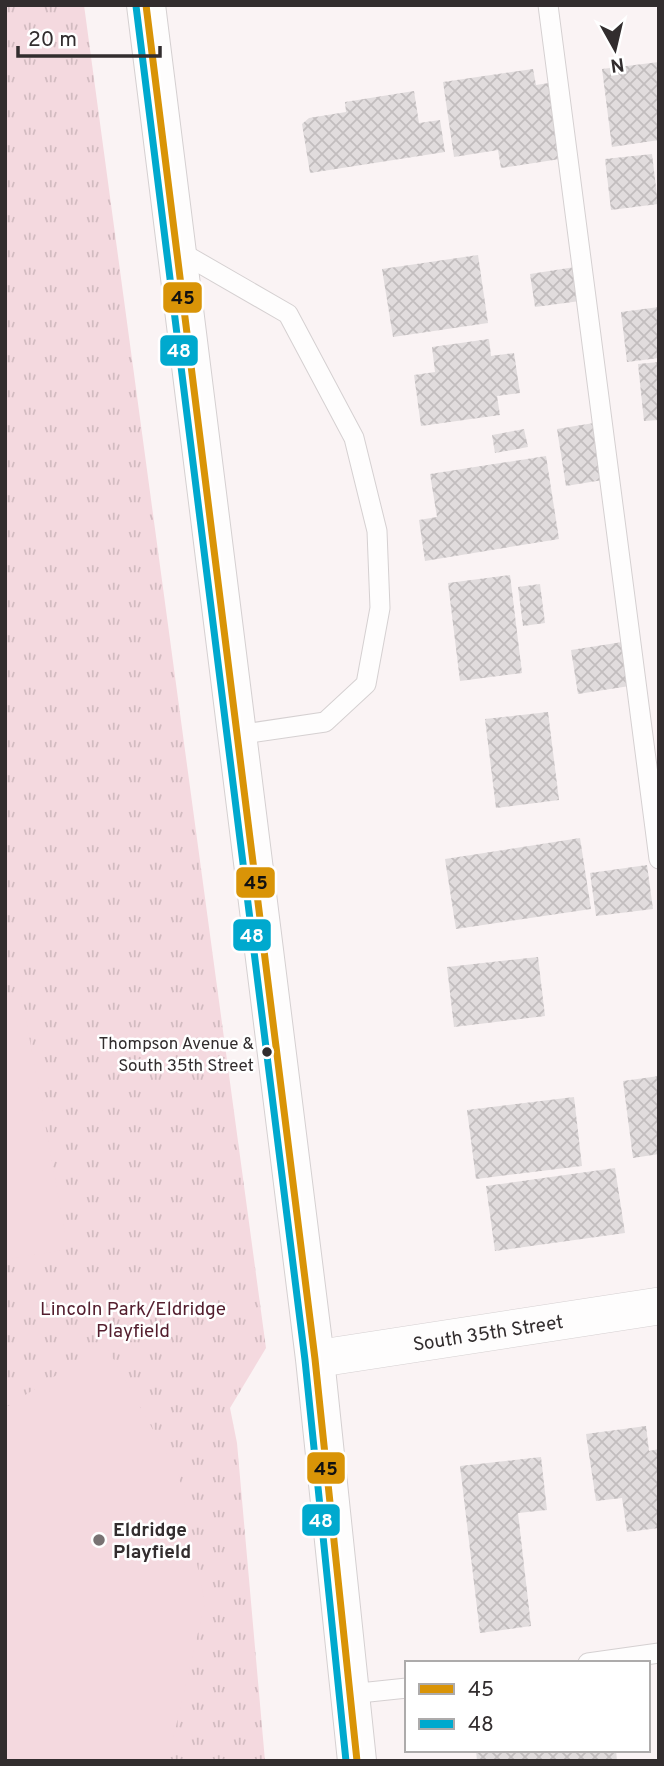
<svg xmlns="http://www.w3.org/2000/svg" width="664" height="1766" font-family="Overpass,sans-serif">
	<defs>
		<pattern id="grass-tufts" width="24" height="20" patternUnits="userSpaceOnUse" patternTransform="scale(1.75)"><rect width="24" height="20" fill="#f4d9df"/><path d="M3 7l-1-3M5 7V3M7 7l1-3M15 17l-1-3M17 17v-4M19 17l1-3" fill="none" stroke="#d2bbc0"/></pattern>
		<pattern id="building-cross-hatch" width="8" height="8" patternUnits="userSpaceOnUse" patternTransform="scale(1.75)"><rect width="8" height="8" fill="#e1dcdd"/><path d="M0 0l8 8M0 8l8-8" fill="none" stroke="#c2bdbe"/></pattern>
	</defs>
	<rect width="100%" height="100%" fill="#faf3f4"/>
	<path fill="url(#grass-tufts)" d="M5 5H84L266 1348 230 1408 237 1443 265 1761H5Z"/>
	<path fill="#f4d9df" d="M21 992 68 1249 5 1260V994Z
		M105 1344 179 1476 205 1603 173 1739 155 1761H5V1408Z"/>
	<path fill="url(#building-cross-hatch)" d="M659 62V140L612 147 602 69Z
		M533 69 536 85 549 83 560 159 501 168 498 150 454 157 443 82Z
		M414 91 419 123 440 120 445 152 310 173 302 124 309 118 346 112 345 102Z
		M652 154 658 204 611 210 605 159Z
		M478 255 488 323 393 337 382 269Z
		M575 267 580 301 535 307 530 274Z
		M659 307V358L627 362 621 312Z
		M489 339 491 356 514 353 520 393 497 396 500 415 421 426 414 375 435 372 432 347Z
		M659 362V420L644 421 638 364Z
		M600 422 609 479 566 486 557 429Z
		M524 429 528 447 495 453 492 435Z
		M546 456 559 539 425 561 419 520 437 517 430 474Z
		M510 575 522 673 460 681 448 583Z
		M540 584 545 623 523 626 518 587Z
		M629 641 636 685 578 694 571 650Z
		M548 712 559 800 496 808 485 719Z
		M580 838 591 909 456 929 445 859Z
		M647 865 653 909 596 916 590 873Z
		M538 957 545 1016 454 1027 447 967Z
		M659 1076V1154L633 1158 623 1081Z
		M574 1097 582 1166 476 1179 467 1110Z
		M615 1168 625 1233 495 1251 486 1186Z
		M646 1426 649 1451 659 1449V1528L627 1532 622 1498 596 1501 586 1434Z
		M541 1457 547 1510 518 1513 531 1626 480 1633 460 1466Z
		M476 1750H616L617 1761H477Z"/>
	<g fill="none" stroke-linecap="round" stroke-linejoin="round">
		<defs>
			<path id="lane" d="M548 5 659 859
				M177 250 288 314 354 438 377 531 380 608 366 684 325 722 237 735
				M588 1663 659 1653
				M350 1694 407 1688"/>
			<g id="street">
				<path id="s1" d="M315 1359 659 1306"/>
			</g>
			<path id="secondary" d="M146 5 315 1359 357 1761"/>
		</defs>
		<use href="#lane" stroke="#d5d0d1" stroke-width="21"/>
		<use href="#street" stroke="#d5d0d1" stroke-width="38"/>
		<use href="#secondary" stroke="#d5d0d1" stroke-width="40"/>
		<use href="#lane" stroke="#fefdfd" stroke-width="19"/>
		<use href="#street" stroke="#fefdfd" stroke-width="37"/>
		<use href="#secondary" stroke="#fefdfd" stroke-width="38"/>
		<defs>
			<path id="bus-1" d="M146 5 315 1359 357 1761"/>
			<path id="bus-2" d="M136 6 305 1360 346 1761"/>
		</defs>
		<use href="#bus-1" stroke="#fff" stroke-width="12"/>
		<use href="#bus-2" stroke="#fff" stroke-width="12"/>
		<use href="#bus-1" stroke="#d99407" stroke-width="7"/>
		<use href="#bus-2" stroke="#00a9ce" stroke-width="7"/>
	</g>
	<circle fill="#322d2e" stroke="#fff" stroke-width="2.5" cx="267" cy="1052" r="6"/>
	<circle fill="#787273" stroke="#fff" stroke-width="2.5" cx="99" cy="1540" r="7"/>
	<g text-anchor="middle" stroke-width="5" stroke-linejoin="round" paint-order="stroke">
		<g font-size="17" fill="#322d2e" stroke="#fff" text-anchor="end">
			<text x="254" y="1049">Thompson Avenue &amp;<tspan x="254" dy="22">South 35th Street</tspan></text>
		</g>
		<g font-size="19" fill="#531e2e" stroke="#fff">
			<text x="133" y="1315">Lincoln Park/Eldridge<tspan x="133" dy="22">Playfield</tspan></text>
		</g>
		<g font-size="19" fill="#322d2e" stroke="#fff">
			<text dy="7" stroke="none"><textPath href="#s1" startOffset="175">South 35th Street</textPath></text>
		</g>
		<g font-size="19" font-weight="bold" fill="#322d2e" stroke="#fff" text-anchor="start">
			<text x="113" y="1536">Eldridge<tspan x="113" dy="22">Playfield</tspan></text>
		</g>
	</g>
	<g stroke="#fff" stroke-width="2.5">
		<rect x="162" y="281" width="41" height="33" rx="7" fill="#d99407"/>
		<rect x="159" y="334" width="40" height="33" rx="7" fill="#00a9ce"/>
		<rect x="235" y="866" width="41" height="33" rx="7" fill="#d99407"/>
		<rect x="232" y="918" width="40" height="34" rx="7" fill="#00a9ce"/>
		<rect x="306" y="1451" width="40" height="34" rx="7" fill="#d99407"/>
		<rect x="301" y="1503" width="40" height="34" rx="7" fill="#00a9ce"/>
	</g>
	<g font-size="19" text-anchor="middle" font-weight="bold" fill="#fff">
		<text x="179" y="357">48</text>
		<text x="252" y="942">48</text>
		<text x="321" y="1527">48</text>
	</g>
	<g font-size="19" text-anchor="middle" font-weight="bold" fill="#111">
		<text x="183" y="304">45</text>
		<text x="256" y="889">45</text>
		<text x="326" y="1475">45</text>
	</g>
	<rect width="664" height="1766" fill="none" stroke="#322d2e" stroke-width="14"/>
	<rect x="405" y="1661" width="245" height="91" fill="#ffffff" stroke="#adabab" stroke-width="2"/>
	<rect x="419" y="1684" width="35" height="10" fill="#d99407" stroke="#adabab" stroke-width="2"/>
	<text x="468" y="1696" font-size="21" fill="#322d2e">45</text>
	<rect x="419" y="1719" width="35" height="10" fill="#00a9ce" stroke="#adabab" stroke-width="2"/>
	<text x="468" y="1731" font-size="21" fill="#322d2e">48</text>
	<g transform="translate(615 49) rotate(172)" stroke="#ffffff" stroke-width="5" paint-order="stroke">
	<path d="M0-5L12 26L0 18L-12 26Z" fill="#322d2e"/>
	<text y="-10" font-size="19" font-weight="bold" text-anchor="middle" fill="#322d2e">N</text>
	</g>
	<path d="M18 46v10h142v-10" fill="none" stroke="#322d2e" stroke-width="3.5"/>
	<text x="28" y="46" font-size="21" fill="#322d2e" stroke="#ffffff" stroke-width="5" paint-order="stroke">20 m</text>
</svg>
